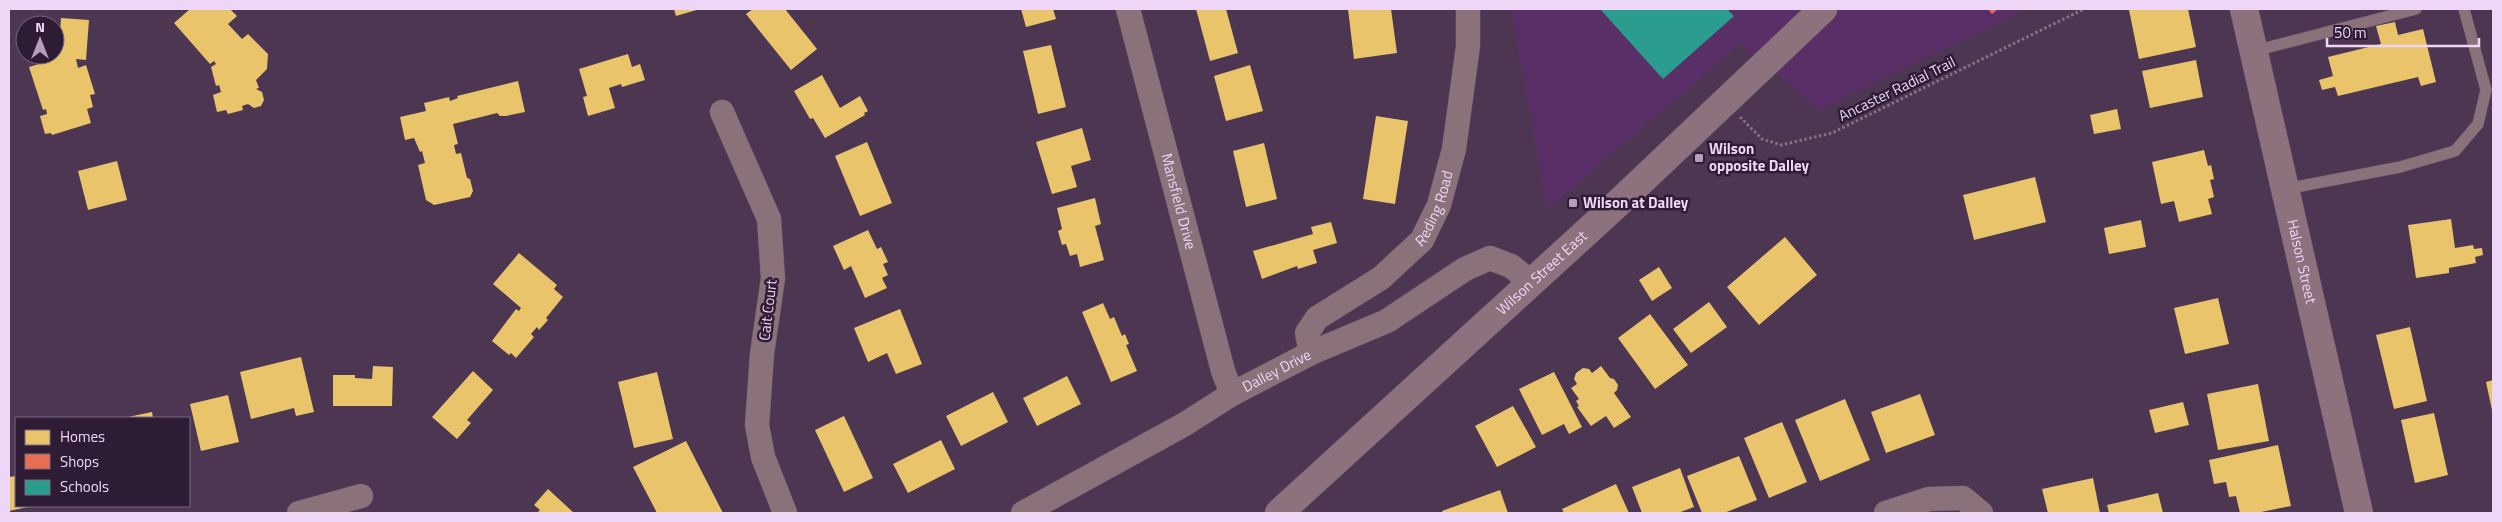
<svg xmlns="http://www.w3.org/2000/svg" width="2502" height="522" font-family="'Titillium Web',sans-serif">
	<rect width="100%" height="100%" fill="#4c3652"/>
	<path fill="#5a2f67" d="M1511 9H2025L1820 110 1740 44 1547 209Z"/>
	<path fill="#e9c46a" d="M190 9H230L237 16 228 24 242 39 248 34 268 54 267 69 256 80 259 88 256 89 262 92 264 100 261 106 254 108 248 104 242 106 243 110 228 114 226 110 217 112 213 95 221 92 219 85 216 86 211 67 216 64 214 61 210 64 174 23Z
		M674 9H700L676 16Z
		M753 9H785L817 49 791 70 746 14Z
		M1021 9H1053L1056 19 1026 27Z
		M1196 9H1226L1238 53 1210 61Z
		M1348 9H1391L1397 53 1354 59Z
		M2134 9H2188L2196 47 2139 59 2129 10Z
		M61 18 89 20 86 60 76 59 78 68 86 65 95 94 90 95 93 107 87 109 91 123 52 135 51 133 45 134 40 116 47 114 46 109 43 110 29 67 39 64 36 55H55V47L59 46Z
		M2395 22 2398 35 2423 29 2436 82 2421 86 2418 77 2338 96 2335 87 2322 90 2319 80 2333 76 2328 57 2381 44 2376 26Z
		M1051 45 1066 107 1038 114 1023 51Z
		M628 54 632 67 640 64 645 80 622 87 621 84 609 88 615 108 588 116 583 97 587 96 579 69Z
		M2196 60 2203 97 2150 108 2142 71Z
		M1250 65 1263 111 1226 121 1214 76Z
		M822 75 840 108 860 96 868 111 864 113 865 115 825 138 813 118 810 119 794 91Z
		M518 81 525 112 506 116H500L497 113 453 124 458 144 454 145 456 154 461 153 467 178 470 179 473 191 470 197 434 205 426 200 418 165 425 163 422 151 420 152 414 138 405 140 400 117 426 111 424 103 449 97 450 101 458 98 457 96Z
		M2117 109 2121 129 2094 134 2090 115Z
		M1376 116 1408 121 1395 204 1363 199Z
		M1082 128 1091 160 1071 166 1077 187 1052 194 1036 142Z
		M867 142 892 203 860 216 835 156Z
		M1264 143 1277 199 1246 207 1233 151Z
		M2204 150 2208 166 2211 165 2214 179 2210 180 2214 197 2208 199 2212 214 2179 222 2174 201 2161 204 2152 162Z
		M117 161 127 200 88 210 78 171Z
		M2035 177 2046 222 1974 240 1963 195Z
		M1095 198 1101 224 1095 226 1104 260 1080 267 1077 254 1070 256 1066 244 1062 245 1058 231 1062 229 1057 208Z
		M2451 219 2455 248 2473 245 2474 249 2482 248 2483 255 2475 257 2476 263 2449 268V273L2416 278 2408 225Z
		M2141 220 2146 247 2109 254 2104 228Z
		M1331 222 1337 243 1313 250 1317 263 1298 269 1297 266 1262 279 1253 251 1313 234 1311 227Z
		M868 230 877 249 881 247 888 262 883 264 888 275 882 278 887 288 865 298 851 266 844 270 833 246Z
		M1785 237 1817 275 1759 325 1727 287Z
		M519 253 557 285 554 289 563 297 546 318 548 320 539 330 537 327 531 334 534 337 516 358 511 353 509 355 492 341 516 309 519 311 521 308 493 284Z
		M1659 267 1672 288 1652 301 1639 280Z
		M2218 298 2229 344 2185 354 2174 308Z
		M1709 302 1727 327 1691 353 1673 329Z
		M1103 303 1110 319 1114 317 1122 336 1125 334 1129 344 1126 345 1137 371 1111 382 1082 312Z
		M900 309 922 364 896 374 887 353 868 362 854 328Z
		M1650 314 1688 365 1655 389 1618 338Z
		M2410 327 2427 401 2394 409 2376 335Z
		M301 357 314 412 296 416 294 408 251 419 240 372Z
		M373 366 393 367 392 406H333V375H355V378L372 379Z
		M1601 366 1610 378 1614 379 1618 385 1617 390 1614 393 1631 417 1614 428 1606 416 1591 426 1577 407 1579 406 1576 401 1579 399 1571 388 1577 384 1574 379 1576 373 1583 368 1589 369 1592 373Z
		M473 371 493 390 467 420 471 423 457 439 432 417Z
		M657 372 673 439 634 448 618 382Z
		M1554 372 1582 427 1569 434 1564 424 1542 435 1519 389Z
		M1067 376 1081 404 1037 426 1023 398Z
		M2493 380V410H2492L2486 382Z
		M2258 384 2269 441 2218 450 2207 394Z
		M993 392 1008 422 961 446 946 416Z
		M1920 394 1935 435 1886 453 1871 412Z
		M228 395 239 442 201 451 190 404Z
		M1845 399 1870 460 1820 481 1795 420Z
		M2183 402 2189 425 2155 433 2149 410Z
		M1513 406 1536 447 1497 467 1475 426Z
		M152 412 153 418H128V417Z
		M2434 413 2448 475 2415 483 2401 420Z
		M844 416 873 478 844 492 815 430Z
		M1782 422 1807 482 1769 498 1744 438Z
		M941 440 955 469 908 493 893 464Z
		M686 441 723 513H657L633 467Z
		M2278 445 2291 506 2256 513H2240L2236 496 2229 497 2226 482 2214 484 2209 460Z
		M1739 456 1757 500 1724 513H1702L1687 476Z
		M1680 468 1694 507 1678 513H1642L1632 487Z
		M16 476V506L28 507 9 511V477Z
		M2093 478 2100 513H2048L2042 489Z
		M1616 484 1629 513H1564L1562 509Z
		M548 489 574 513H537L540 510 534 505Z
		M1500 490 1508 513H1443L1442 511Z
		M2158 493 2163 513H2109L2107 505Z"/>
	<path fill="#e76f51" d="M1988 9H1998L1992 14Z"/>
	<path fill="#2a9d8f" d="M1600 9H1727L1734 16 1663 79Z"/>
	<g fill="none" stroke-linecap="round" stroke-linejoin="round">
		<defs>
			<path id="service" d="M2254 51 2416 9
				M2285 189 2400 167 2455 151 2478 124 2486 90 2464 9"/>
			<g id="minor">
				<path id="s1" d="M1128 9 1223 371 1232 394"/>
				<path d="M722 112 769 219 773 278 762 354 757 425 763 457 785 513"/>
				<path id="s2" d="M1311 353 1307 333 1317 318 1381 278 1422 240 1439 205 1454 149 1468 46V9"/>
				<path d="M299 513 361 496"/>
				<path id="s3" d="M1023 513 1185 424 1232 394 1311 353 1387 321 1465 269 1490 258 1511 266 1532 283"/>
				<path d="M1886 513 1929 499 1963 498 1981 513"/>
			</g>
			<g id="secondary">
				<path id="s4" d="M2244 9 2359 513"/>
				<path id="s5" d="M1279 513 1614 207 1823 9"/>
			</g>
		</defs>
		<use href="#service" stroke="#64526a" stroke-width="12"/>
		<use href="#minor" stroke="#64526a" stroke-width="25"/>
		<use href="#secondary" stroke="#64526a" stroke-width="29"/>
		<path stroke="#88727f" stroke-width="3" stroke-dasharray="2.5 2.5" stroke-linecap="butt" d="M1740 117 1762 139 1781 145 1832 133 2084 9"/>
		<use href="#service" stroke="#8b727a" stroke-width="11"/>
		<use href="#minor" stroke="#8b727a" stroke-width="24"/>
		<use href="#secondary" stroke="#8d727e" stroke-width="28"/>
	</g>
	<g fill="#b59ebd" stroke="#2e1c34" stroke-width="2">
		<rect x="1694" y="153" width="10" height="10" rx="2.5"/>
		<rect x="1568" y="198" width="10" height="10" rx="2.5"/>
	</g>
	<g text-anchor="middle" stroke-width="5" stroke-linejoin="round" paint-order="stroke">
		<g font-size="15" fill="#eed6f7" stroke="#2e1c34">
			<text transform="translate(1897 89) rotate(-26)" y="5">Ancaster Radial Trail</text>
			<text dy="5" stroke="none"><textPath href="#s1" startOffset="199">Mansfield Drive</textPath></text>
			<text dy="5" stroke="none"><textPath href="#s2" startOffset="204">Reding Road</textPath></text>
			<text dy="5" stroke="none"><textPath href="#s4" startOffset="259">Halson Street</textPath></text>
			<text dy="5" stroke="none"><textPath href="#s5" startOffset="356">Wilson Street East</textPath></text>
			<text transform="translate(768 310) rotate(-83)" y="5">Cait Court</text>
			<text dy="5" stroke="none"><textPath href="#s3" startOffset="291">Dalley Drive</textPath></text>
		</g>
		<g font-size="15" font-weight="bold" fill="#eed6f7" stroke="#2e1c34" text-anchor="start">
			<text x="1709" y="154">Wilson<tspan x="1709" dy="17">opposite Dalley</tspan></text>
			<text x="1583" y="208">Wilson at Dalley</text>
		</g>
	</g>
	<rect width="2502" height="522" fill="none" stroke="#eed6f7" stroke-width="20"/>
	<rect x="15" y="417" width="175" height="90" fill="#2e1c34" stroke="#7b6682"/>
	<rect x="25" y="430" width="25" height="15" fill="#e9c46a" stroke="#7b6682"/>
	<text x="60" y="442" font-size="15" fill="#eed6f7">Homes</text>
	<rect x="25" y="454" width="25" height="15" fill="#e76f51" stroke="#7b6682"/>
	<text x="60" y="467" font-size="15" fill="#eed6f7">Shops</text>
	<rect x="25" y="480" width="25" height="15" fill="#2a9d8f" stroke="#7b6682"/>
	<text x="60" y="492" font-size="15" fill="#eed6f7">Schools</text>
	<g transform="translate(40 40)"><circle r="24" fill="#2e1c34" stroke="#7b6682"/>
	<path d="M0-4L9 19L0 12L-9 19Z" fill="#b59ebd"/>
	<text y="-8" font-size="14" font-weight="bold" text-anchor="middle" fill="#eed6f7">N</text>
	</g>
	<path d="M2327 38v8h152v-8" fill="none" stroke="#eed6f7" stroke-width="2.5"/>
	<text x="2334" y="38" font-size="15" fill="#eed6f7" stroke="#2e1c34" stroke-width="4" paint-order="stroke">50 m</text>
</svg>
